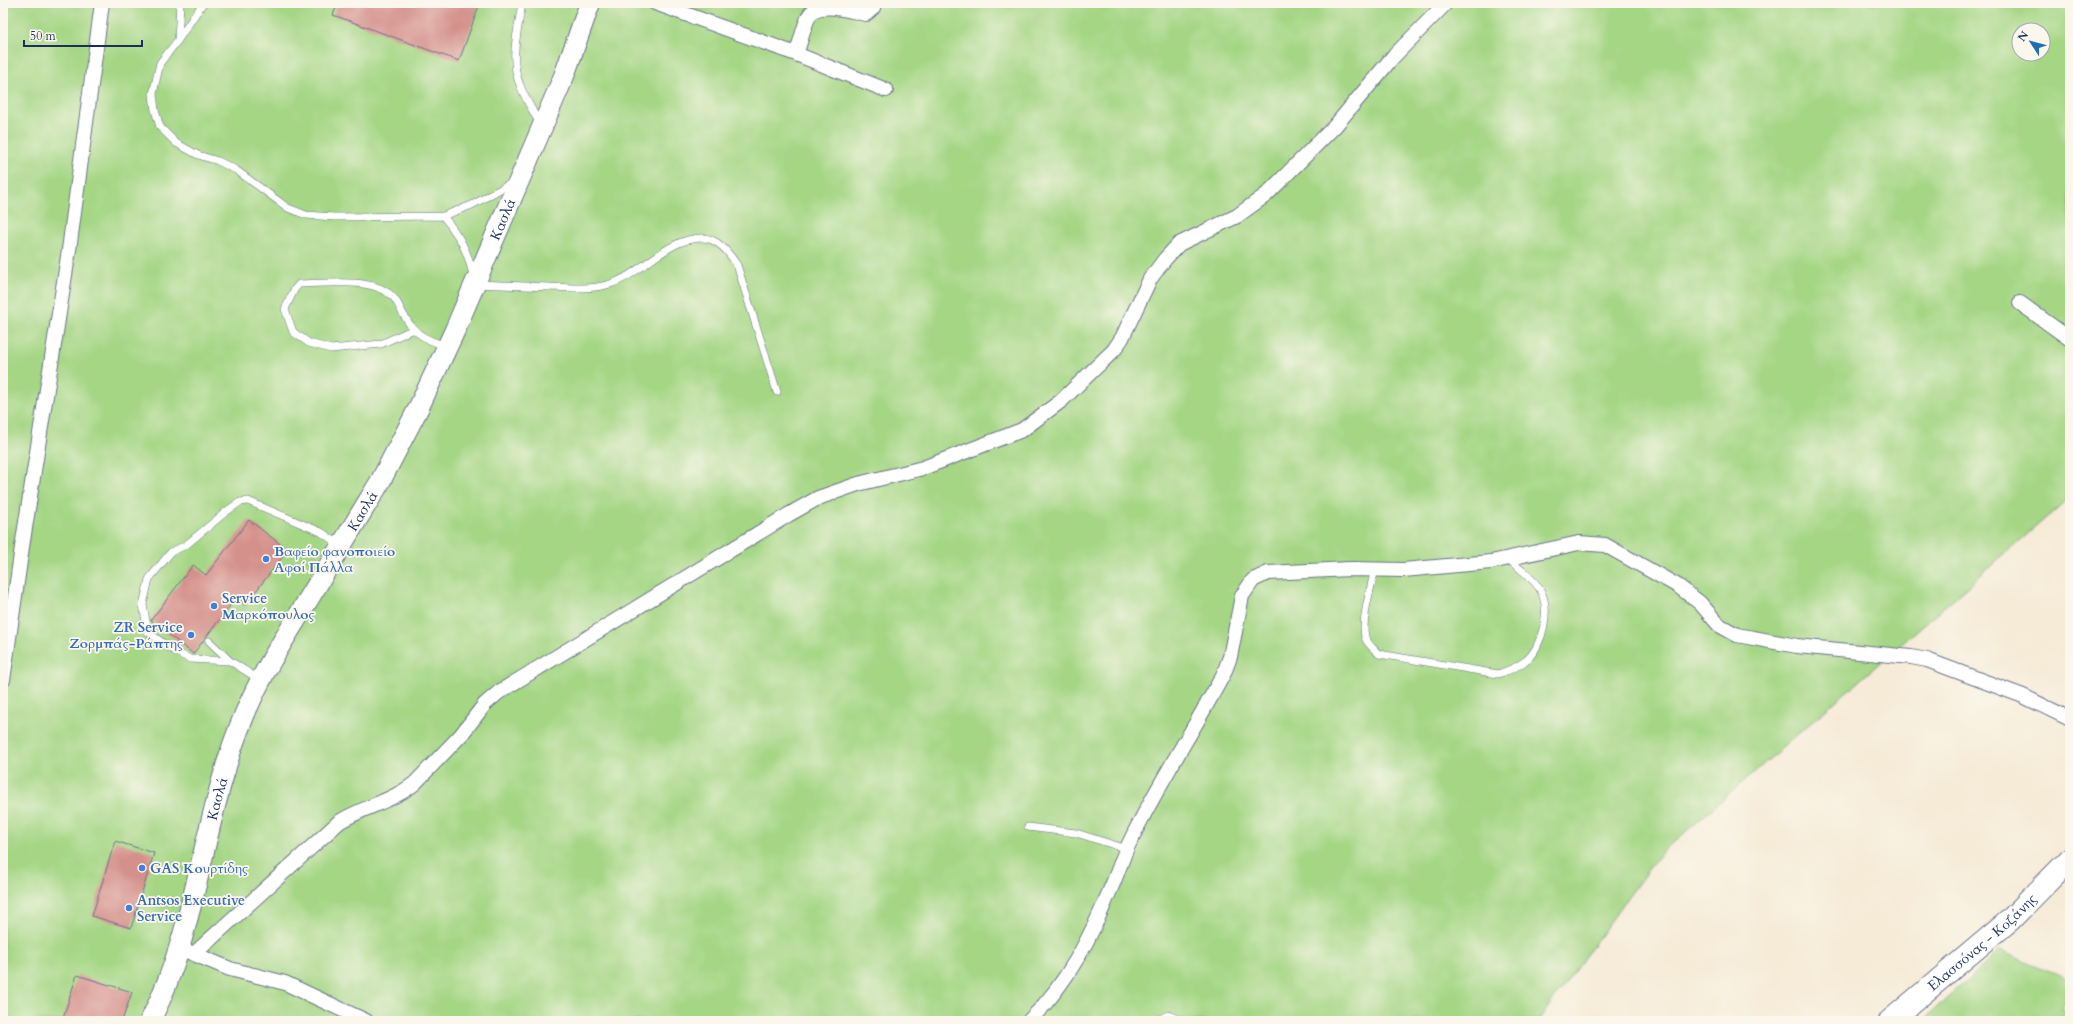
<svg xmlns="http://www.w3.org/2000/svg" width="2073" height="1024" font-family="Cardo,serif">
	<rect width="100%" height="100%" fill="#fbf7ec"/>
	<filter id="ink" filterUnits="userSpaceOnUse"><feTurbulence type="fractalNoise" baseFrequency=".025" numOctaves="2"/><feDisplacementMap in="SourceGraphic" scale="8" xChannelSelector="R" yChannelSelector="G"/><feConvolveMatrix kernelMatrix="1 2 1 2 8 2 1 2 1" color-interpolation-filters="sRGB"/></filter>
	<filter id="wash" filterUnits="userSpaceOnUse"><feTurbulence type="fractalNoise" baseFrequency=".012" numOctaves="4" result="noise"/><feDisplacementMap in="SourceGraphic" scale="16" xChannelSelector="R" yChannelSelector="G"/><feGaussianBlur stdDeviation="0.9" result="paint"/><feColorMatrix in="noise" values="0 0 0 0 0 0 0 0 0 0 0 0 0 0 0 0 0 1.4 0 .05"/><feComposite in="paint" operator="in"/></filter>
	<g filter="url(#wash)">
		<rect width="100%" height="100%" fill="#f6ebd7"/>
		<path fill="#a4d684" stroke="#608271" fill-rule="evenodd" d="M3 3H2070V497L1658 856 1538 1021H3ZM2019 30H2043V54H2019Z
			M2000 951 2070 979V995L2062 1008 2070 1012V1021H1930L1925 1018Z"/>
		<g id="blocks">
			<path fill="#d4908a" d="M338 3H480L459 61 333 15Z
				M249 520 288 550 245 605 236 598 193 654 151 620 193 565 206 575Z
				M115 841 154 853 131 928 92 916Z
				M77 975 132 992 122 1021H62Z"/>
		</g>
	</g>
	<g filter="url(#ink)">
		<use href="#blocks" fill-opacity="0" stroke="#687188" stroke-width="1"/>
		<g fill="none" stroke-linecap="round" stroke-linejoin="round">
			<defs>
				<path id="lane" d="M203 3 178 40 160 63 153 94 155 110 160 127 176 143 198 155 218 161 236 170 288 208 306 215 334 217 443 216 472 205 513 182
					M522 3C518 30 509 59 520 85 525 99 533 111 540 124
					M178 40 180 3
					M443 216C460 237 467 249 473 275
					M476 284C500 285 525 286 549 287 569 288 590 290 610 284 642 274 667 238 702 238 718 238 729 253 737 265L777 392
					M414 329 381 344 331 349 309 343 293 332 285 309 294 290 299 284C326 284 374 276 394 298 398 303 401 311 405 317 415 335 427 340 446 346
					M1375 569C1371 588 1361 619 1365 637 1367 644 1374 649 1379 654L1498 674C1507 671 1517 668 1525 661 1543 648 1552 607 1539 588 1532 577 1519 568 1508 559
					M209 641 230 661 260 680
					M230 661 190 659 174 651 148 632 143 605 149 579 171 552 186 545 227 511 240 502 248 501 321 532 340 545
					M1028 827 1076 833 1127 849
					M1156 1021 1168 1015 1183 1021"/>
				<path id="street" d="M655 3 796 54 886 90
					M796 54C801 42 803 28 809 16 817 0 850 11 866 14L873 8 874 3
					M2020 303 2070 339
					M3 680 22 547 69 250 102 3
					M179 948 194 954 339 822C363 807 393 801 415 783L461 735 485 704 499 692 788 515 818 498 858 484 923 468 1022 430 1061 401 1114 350 1122 338 1150 279 1165 259 1179 244 1237 216 1266 195 1335 126 1392 58 1446 3
					M194 954 230 969 285 983 366 1021
					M1029 1021C1067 984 1091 937 1111 888 1117 875 1121 861 1127 848 1155 788 1193 732 1224 673L1230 657 1242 596 1253 580 1268 573 1350 569 1403 570 1491 562 1579 543 1605 545 1678 586 1700 603 1719 625 1737 635 1797 646 1911 657 1927 660 2023 696 2070 719"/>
				<g id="secondary">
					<path id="s1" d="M150 1021C189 945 199 858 223 777 235 733 252 693 275 654L380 482 418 409 455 330 564 76 590 3"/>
				</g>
				<g id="primary">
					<path id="s2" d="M1890 1021 2010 920 2070 859"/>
				</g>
			</defs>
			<use href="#lane" stroke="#687188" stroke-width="8"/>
			<use href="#street" stroke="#687188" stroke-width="16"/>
			<use href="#secondary" stroke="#687188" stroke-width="22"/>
			<use href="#primary" stroke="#687188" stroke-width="24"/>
			<use href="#lane" stroke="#fff" stroke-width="7"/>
			<use href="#street" stroke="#fff" stroke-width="14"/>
			<use href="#secondary" stroke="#fff" stroke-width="20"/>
			<use href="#primary" stroke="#fff" stroke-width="22"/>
		</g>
	</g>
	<g fill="#3f7fe0" stroke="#fbf7ec" stroke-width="1.5">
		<circle cx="266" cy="559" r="4"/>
		<circle cx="214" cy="606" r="4"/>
		<circle cx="191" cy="635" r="4"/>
		<circle cx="142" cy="868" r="4"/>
		<circle cx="129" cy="908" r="4"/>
	</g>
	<g text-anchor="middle" stroke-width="3.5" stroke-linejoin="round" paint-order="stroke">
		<g font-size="14" fill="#1b2f5e" stroke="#fbf7ec">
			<text dy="5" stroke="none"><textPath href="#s1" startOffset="881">Κασλά</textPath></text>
			<text dy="5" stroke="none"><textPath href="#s1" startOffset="557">Κασλά</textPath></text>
			<text dy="5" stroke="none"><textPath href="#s1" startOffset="233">Κασλά</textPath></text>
			<text dy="5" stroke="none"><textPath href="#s2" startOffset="121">Ελασσόνας - Κοζάνης</textPath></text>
		</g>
		<g font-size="14" font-weight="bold" fill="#366cbe" stroke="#fbf7ec" text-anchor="start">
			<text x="274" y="556">Βαφείο φανοποιείο<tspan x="274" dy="16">Αφοί Πάλλα</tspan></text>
			<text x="222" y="603">Service<tspan x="222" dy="16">Μαρκόπουλος</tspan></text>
			<text x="183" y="632" text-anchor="end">ZR Service<tspan x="183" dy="16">Ζορμπάς-Ράπτης</tspan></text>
			<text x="150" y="873">GAS Κουρτίδης</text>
			<text x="137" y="905">Antsos Executive<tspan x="137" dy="16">Service</tspan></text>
		</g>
	</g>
	<rect width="2073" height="1024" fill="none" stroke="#fbf7ec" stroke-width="16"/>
	<g transform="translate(2031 42) rotate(306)"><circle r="19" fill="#fbf7ec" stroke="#a1a7b3"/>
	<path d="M0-3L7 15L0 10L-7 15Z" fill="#1f6fb2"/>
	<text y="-6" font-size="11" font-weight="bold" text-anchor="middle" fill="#1b2f5e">N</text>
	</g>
	<path d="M24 40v6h118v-6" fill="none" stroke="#1b2f5e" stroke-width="2"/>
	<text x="30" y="40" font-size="12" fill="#1b2f5e" stroke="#fbf7ec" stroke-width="3" paint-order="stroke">50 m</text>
</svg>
